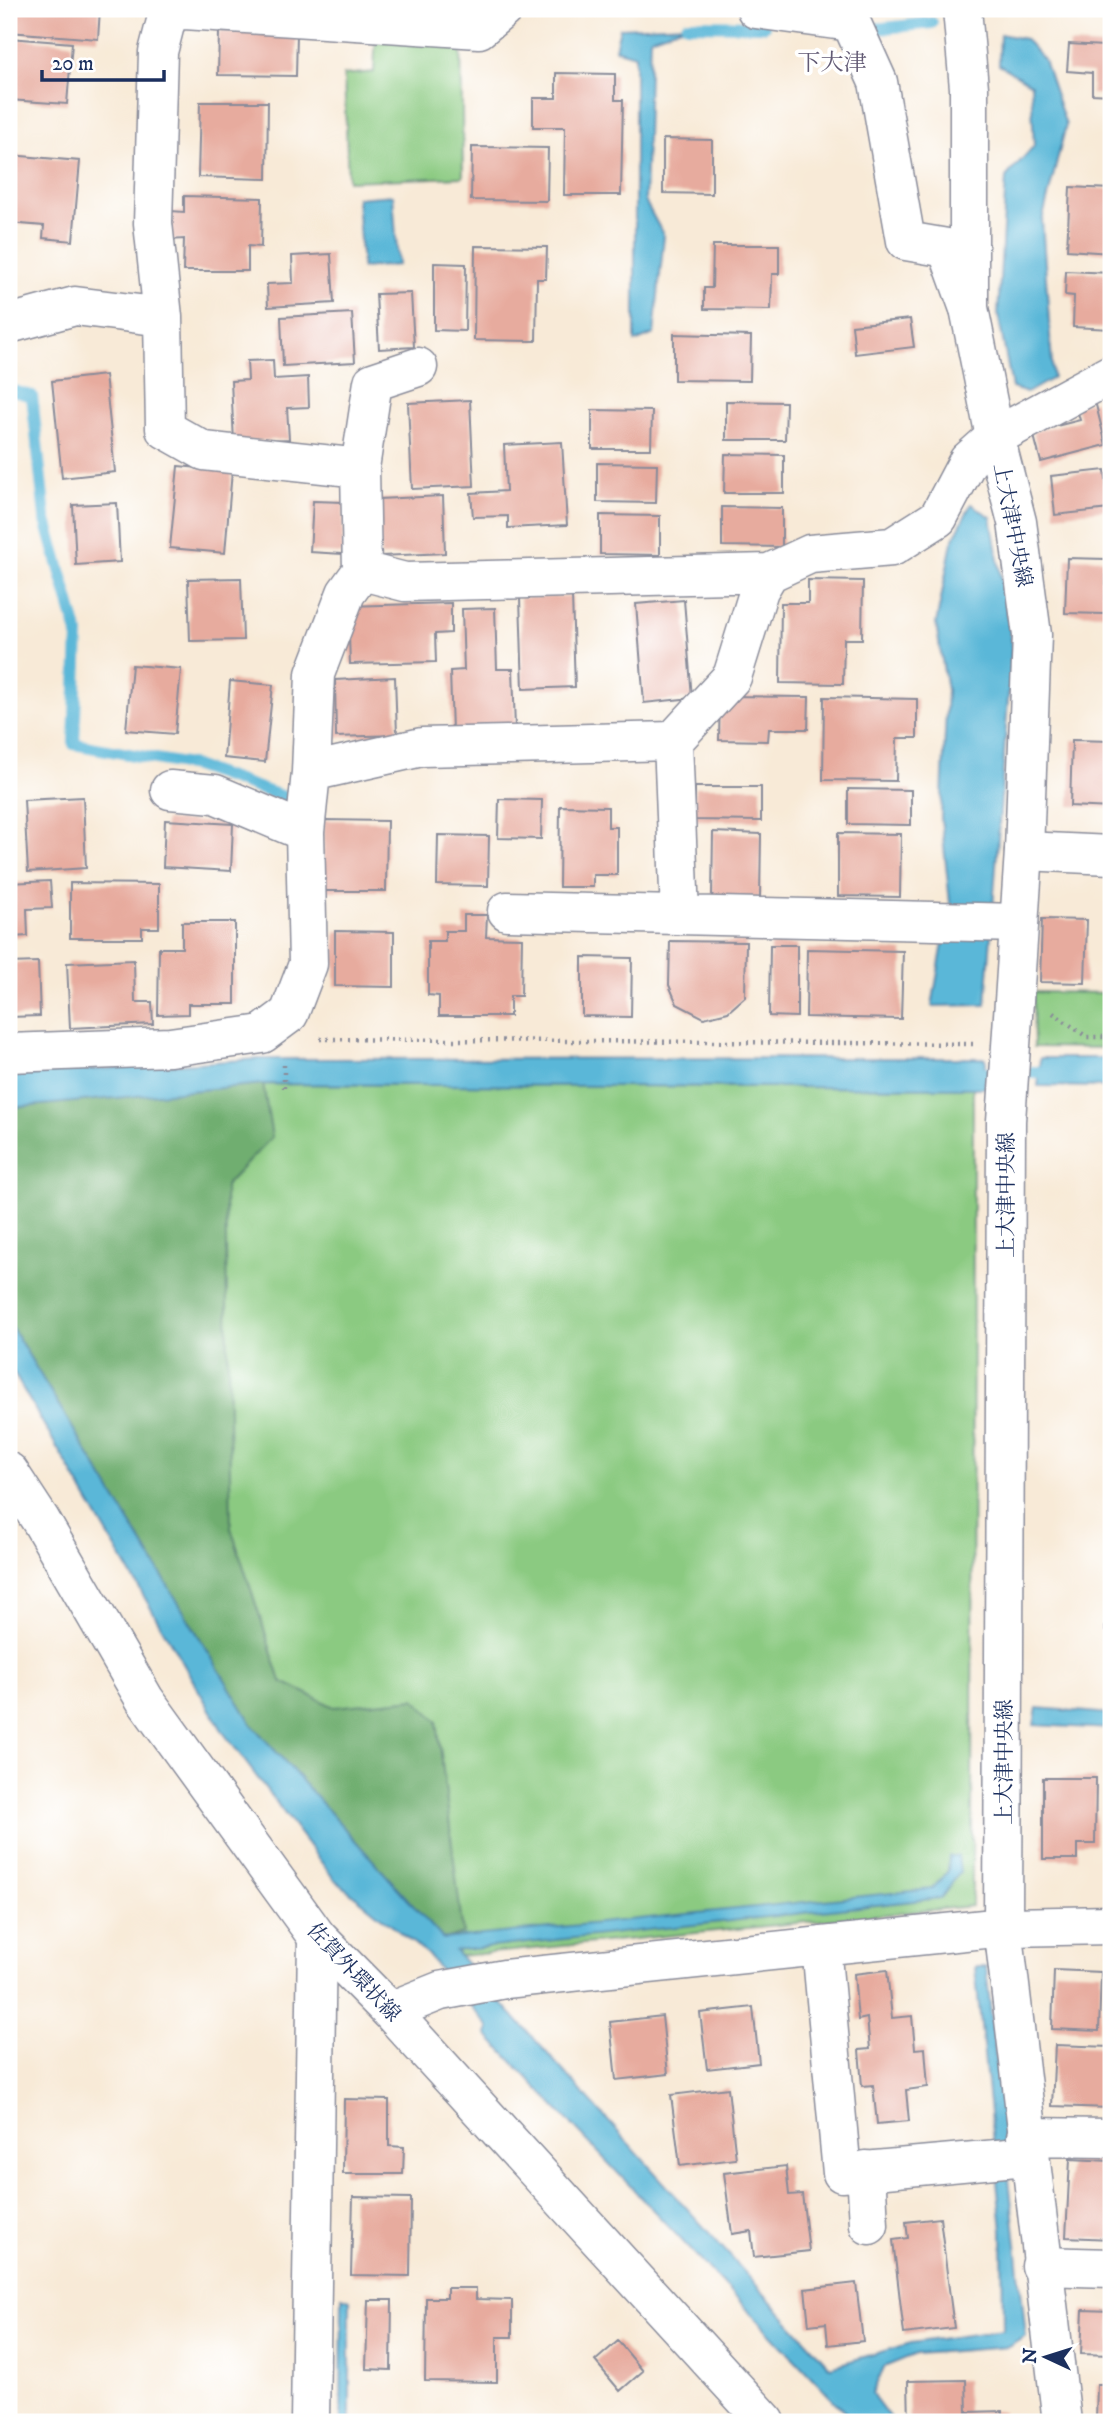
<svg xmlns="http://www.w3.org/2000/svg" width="1120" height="2431" font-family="'IM FELL DW Pica','Noto Serif JP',serif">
	<rect width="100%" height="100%" fill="#fff"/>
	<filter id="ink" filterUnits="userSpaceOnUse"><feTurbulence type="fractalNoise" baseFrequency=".0143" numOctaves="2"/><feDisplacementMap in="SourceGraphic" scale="14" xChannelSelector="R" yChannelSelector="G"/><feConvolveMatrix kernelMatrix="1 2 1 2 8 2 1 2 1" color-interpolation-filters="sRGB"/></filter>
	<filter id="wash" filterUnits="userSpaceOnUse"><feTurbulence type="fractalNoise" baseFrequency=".00686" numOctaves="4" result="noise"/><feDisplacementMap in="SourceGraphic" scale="28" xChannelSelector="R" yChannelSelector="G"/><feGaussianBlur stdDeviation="1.57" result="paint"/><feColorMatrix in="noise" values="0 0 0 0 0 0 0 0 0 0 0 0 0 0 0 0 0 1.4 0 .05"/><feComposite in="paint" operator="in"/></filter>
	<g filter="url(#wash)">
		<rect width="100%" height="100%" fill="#f8ead7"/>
		<path fill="#8bca81" stroke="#537c70" stroke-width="2" d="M376 32 461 39 463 177 348 181 344 75 374 72Z
			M1033 992 1111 993V1048L1034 1047Z
			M263 1084 973 1088 972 1906 460 1956 443 1939 9 1323V1108Z"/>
		<path fill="#70ae6f" stroke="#466e66" stroke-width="2" d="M263 1084 272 1137 225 1186 231 1528 281 1681 334 1707 415 1699 437 1721 463 1934 443 1939 253 1726 9 1323V1108Z"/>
		<path fill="#5ab7d8" stroke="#3a739b" stroke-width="2" d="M687 25 650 38 645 201 664 236 654 334 635 342V55L615 49 620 28Z
			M1000 34 1025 39 1044 60 1066 125 1042 221 1053 378 1027 393 1012 388 998 314 1006 177 1034 146 1031 84 999 65Z
			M393 195 398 265 362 268 357 198Z
			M971 504 991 517 1012 644 986 1005 932 1006 950 903 941 818 947 690 936 624 952 542Z
			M986 1058 985 1088 263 1084 9 1108V1075L259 1059Z
			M1040 1058H1111V1087L1038 1086Z
			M9 1323 253 1726 443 1939 932 1889 948 1871 949 1856H958L960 1872 941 1898 455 1951 830 2367 911 2343 1003 2330 1002 2230 975 1967H986L1026 2336 1008 2347 916 2354 884 2367 872 2394 893 2422H854L487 2035 489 2027 427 1954 334 1879 223 1732 9 1365Z
			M1037 1708 1111 1714V1729L1034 1725Z
			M342 2297 350 2300V2422H341Z"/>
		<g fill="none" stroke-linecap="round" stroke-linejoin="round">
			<path stroke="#5ab7d8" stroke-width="12" d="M687 25 764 26
				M874 29 932 23
				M9 390 32 396 45 517 78 634 74 744 194 766 284 797
				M986 1073 1039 1072"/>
		</g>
		<g id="blocks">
			<path fill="#e7ab9e" d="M9 9H100L98 39 9 32Z
				M219 32 297 33 296 76 218 75Z
				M1105 32H1111V95L1092 94V73L1067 71 1069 44 1104 46Z
				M9 38 72 43 67 104 9 100Z
				M556 73 615 74V100H623L621 195H564L565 127H533V98H556Z
				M200 102H268L267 179 198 177Z
				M663 139 712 140V194L663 193Z
				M472 147 548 148 547 201 471 200Z
				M9 155 80 161 73 241 43 238 44 226 9 223Z
				M1070 187 1111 189V253L1067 250Z
				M184 196 262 198 261 247 248 246V271H183L184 239 170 240 171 211 184 212Z
				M713 245H779V274H772L771 310 704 309V288H712Z
				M475 246 547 247 546 279H537L536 341 474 340Z
				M331 254 334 303 268 307 267 284 293 283 292 256Z
				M434 263 466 264 465 331 434 330Z
				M1066 271 1111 273V329L1073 327 1074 296 1065 295Z
				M411 293 414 347 379 349 376 294Z
				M352 313 355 362 283 366 281 317Z
				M910 319 914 347 855 354 852 325Z
				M674 334 751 336 750 381 674 380Z
				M273 360 274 379 308 377 309 407 287 408 289 439 234 442 231 381 248 380 247 361Z
				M105 375 115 472 62 478 52 381Z
				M470 400 474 486 412 489 408 403Z
				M726 401 786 402 785 440H726Z
				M1095 401 1106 445 1041 462 1033 432 1080 420 1076 406Z
				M592 410 652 411 651 449H592Z
				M562 442 567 525 508 528V516L473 517 471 493 506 491 504 445Z
				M725 454 784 455V493H724Z
				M597 463 657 464 656 503 597 502Z
				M178 466 232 471 225 553 170 548Z
				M1105 470 1109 509 1055 515 1051 476Z
				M443 496 445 553 381 556 378 499Z
				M313 501 344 502 342 554 310 552Z
				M117 503 120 562 76 565 73 505Z
				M722 507 782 508V547L722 546Z
				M600 515 660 516V555L600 554Z
				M13 554 14 597H9V555Z
				M1067 558 1107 559 1105 614 1065 613Z
				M241 578 243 640 190 641 188 579Z
				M808 580 863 581 862 639H844L843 684 780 683 781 603H808Z
				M572 596 575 687 523 689 520 598Z
				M684 600 692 698 644 703 636 604Z
				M451 603V633L435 634 436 662 350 664 348 606Z
				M495 608 497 669H513L515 729 452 731 450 671 464 670 462 609Z
				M132 665 181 669 175 734 126 730Z
				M395 677 397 735 336 737 335 680Z
				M230 681 273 685 265 762 224 758Z
				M720 696 809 697 808 729H769L768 741 719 740Z
				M824 697 917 699V738H897L896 781 823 780Z
				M1072 740 1111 741V808L1070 806Z
				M695 787H761V821L695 820Z
				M848 789 911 790V825L848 824Z
				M83 797 86 868 28 872 24 800Z
				M499 799 542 800 541 839 498 838Z
				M560 806 608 807V827H617V875H593V887H559Z
				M9 810 14 870H9Z
				M165 820 233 824 231 871 163 867Z
				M324 820 387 821 386 891H323Z
				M713 832 761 834 760 898 712 897Z
				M838 833 901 834 900 897 838 896Z
				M438 835 489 836 488 886 437 885Z
				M50 881 52 908 27 909 28 936 12 937 13 953H9V883Z
				M70 883 159 884V928H142V938H70Z
				M464 915H487L486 937 522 938 521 996H510V1016H439V996L428 995V941H445V931H464Z
				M1042 919 1087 920 1085 983 1040 982Z
				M182 922H235V1004H188V1014L158 1015 159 948H182Z
				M335 931 394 932V987L335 986Z
				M670 941 746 942 745 997 728 1012 704 1018 677 1004 669 985Z
				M770 945H797V1017L769 1016Z
				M807 949 903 951 901 1019 806 1017Z
				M582 957 632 958 631 1017 582 1016Z
				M134 960 135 1002H152L153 1024 70 1028 67 963Z
				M38 962 40 1016 9 1017V963Z
				M1107 1131H1111V1259H1106Z
				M1105 1588H1111V1631H1105Z
				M1043 1778H1096L1095 1844H1077V1859H1043Z
				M887 1970 892 2018 912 2016 915 2049 925 2048 928 2087 906 2090 909 2121 877 2124 873 2085 862 2086 859 2050 870 2049 867 2018 858 2020 854 1974Z
				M1054 1970 1101 1972 1099 2031 1052 2029Z
				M753 2007 759 2063 707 2069 700 2013Z
				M662 2016 668 2074 616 2080 610 2022Z
				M1055 2045 1111 2047V2108L1052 2106Z
				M728 2088 736 2159 680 2166 671 2095Z
				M344 2099 389 2100V2146L404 2147 403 2174H343Z
				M1070 2159 1111 2161V2239L1066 2237Z
				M786 2166 789 2195 802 2194 809 2251 754 2257 751 2231 732 2234 724 2173Z
				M353 2197 411 2198 410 2276 351 2275Z
				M940 2218 954 2328 904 2334 893 2240 908 2238 906 2222Z
				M856 2283 863 2341 828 2345 826 2323 809 2325 805 2289Z
				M447 2288H476V2299L512 2300V2337H497V2382L425 2381 426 2298H447Z
				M368 2300H392L391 2370 366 2369Z
				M1083 2310 1111 2311V2355L1081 2354Z
				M618 2341 643 2371 620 2391 595 2361Z
				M966 2380 967 2412 1003 2411V2422H909L908 2381Z
				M1097 2384H1111V2422H1096Z"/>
		</g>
	</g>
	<g filter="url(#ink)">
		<use href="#blocks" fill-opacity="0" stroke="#8a8c9a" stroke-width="2"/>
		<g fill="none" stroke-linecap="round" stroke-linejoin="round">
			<defs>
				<path id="minor" d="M756 9 851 22 878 82 906 241 947 248 968 306
					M9 324 75 306 163 317
					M360 468 373 382 418 367
					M362 571 405 582 769 573
					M673 741 680 915
					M311 772 422 747 673 741 732 677 759 590 769 573 810 554 892 547 938 518 968 461 995 437 1111 374
					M170 790 215 794 305 832
					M1024 851 1111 855
					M507 911 1019 923
					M9 1053 170 1047 262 1034 289 1014 308 964 305 832 311 772 315 674 346 593 362 571 360 468 204 451 165 429 163 317 153 223 158 52 169 9 479 29 503 9
					M821 1946 842 2173 1029 2156
					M390 2011 440 1991 505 1979 1003 1927 1111 1925
					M1026 2137 1111 2138
					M866 2170 869 2225
					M1041 2266 1111 2268
					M310 2422 317 1937"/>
				<path id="tertiary" d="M962 9 969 88V308L995 437 1017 522 1032 635 1024 851 1006 1121 1003 1927 1062 2422"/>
				<path id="primary" d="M9 1472 41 1521 145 1700 317 1937 390 2011 766 2422"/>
			</defs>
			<use href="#minor" stroke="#8a8c9a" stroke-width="41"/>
			<use href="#tertiary" stroke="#8a8c9a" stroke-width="41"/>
			<use href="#primary" stroke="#8a8c9a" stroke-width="41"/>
			<path stroke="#8a8c9a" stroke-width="4.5" stroke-dasharray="2 5" stroke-linecap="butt" d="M1053 1013 1087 1037H1111
				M320 1039 973 1044
				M284 1065V1089"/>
			<use href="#minor" stroke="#fff" stroke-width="38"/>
			<use href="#tertiary" stroke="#fff" stroke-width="38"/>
			<use href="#primary" stroke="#fff" stroke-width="38"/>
		</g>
	</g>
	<g text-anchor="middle" stroke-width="7" stroke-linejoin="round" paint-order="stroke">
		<g font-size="21" fill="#1b2f5e" stroke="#fff">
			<text transform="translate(1013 525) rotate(79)" y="7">上大津中央線</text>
			<text transform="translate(1006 1195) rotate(-90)" y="7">上大津中央線</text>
			<text transform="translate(1004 1762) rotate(-90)" y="7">上大津中央線</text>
			<text transform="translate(354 1972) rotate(47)" y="7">佐賀外環状線</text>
		</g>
		<g font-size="23" fill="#625a74" stroke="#fff">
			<text x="832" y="70">下大津</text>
		</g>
	</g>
	<rect width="1120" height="2431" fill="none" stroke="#fff" stroke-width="35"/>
	<g transform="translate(1046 2357) rotate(274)" stroke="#ffffff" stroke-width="5" paint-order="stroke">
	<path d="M0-5L12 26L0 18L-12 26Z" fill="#1b2f5e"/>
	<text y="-10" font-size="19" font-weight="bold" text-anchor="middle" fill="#1b2f5e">N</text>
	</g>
	<path d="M42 70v10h122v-10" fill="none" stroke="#1b2f5e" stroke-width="3.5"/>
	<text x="52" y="70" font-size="21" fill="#1b2f5e" stroke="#ffffff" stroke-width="5" paint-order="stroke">20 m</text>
</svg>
